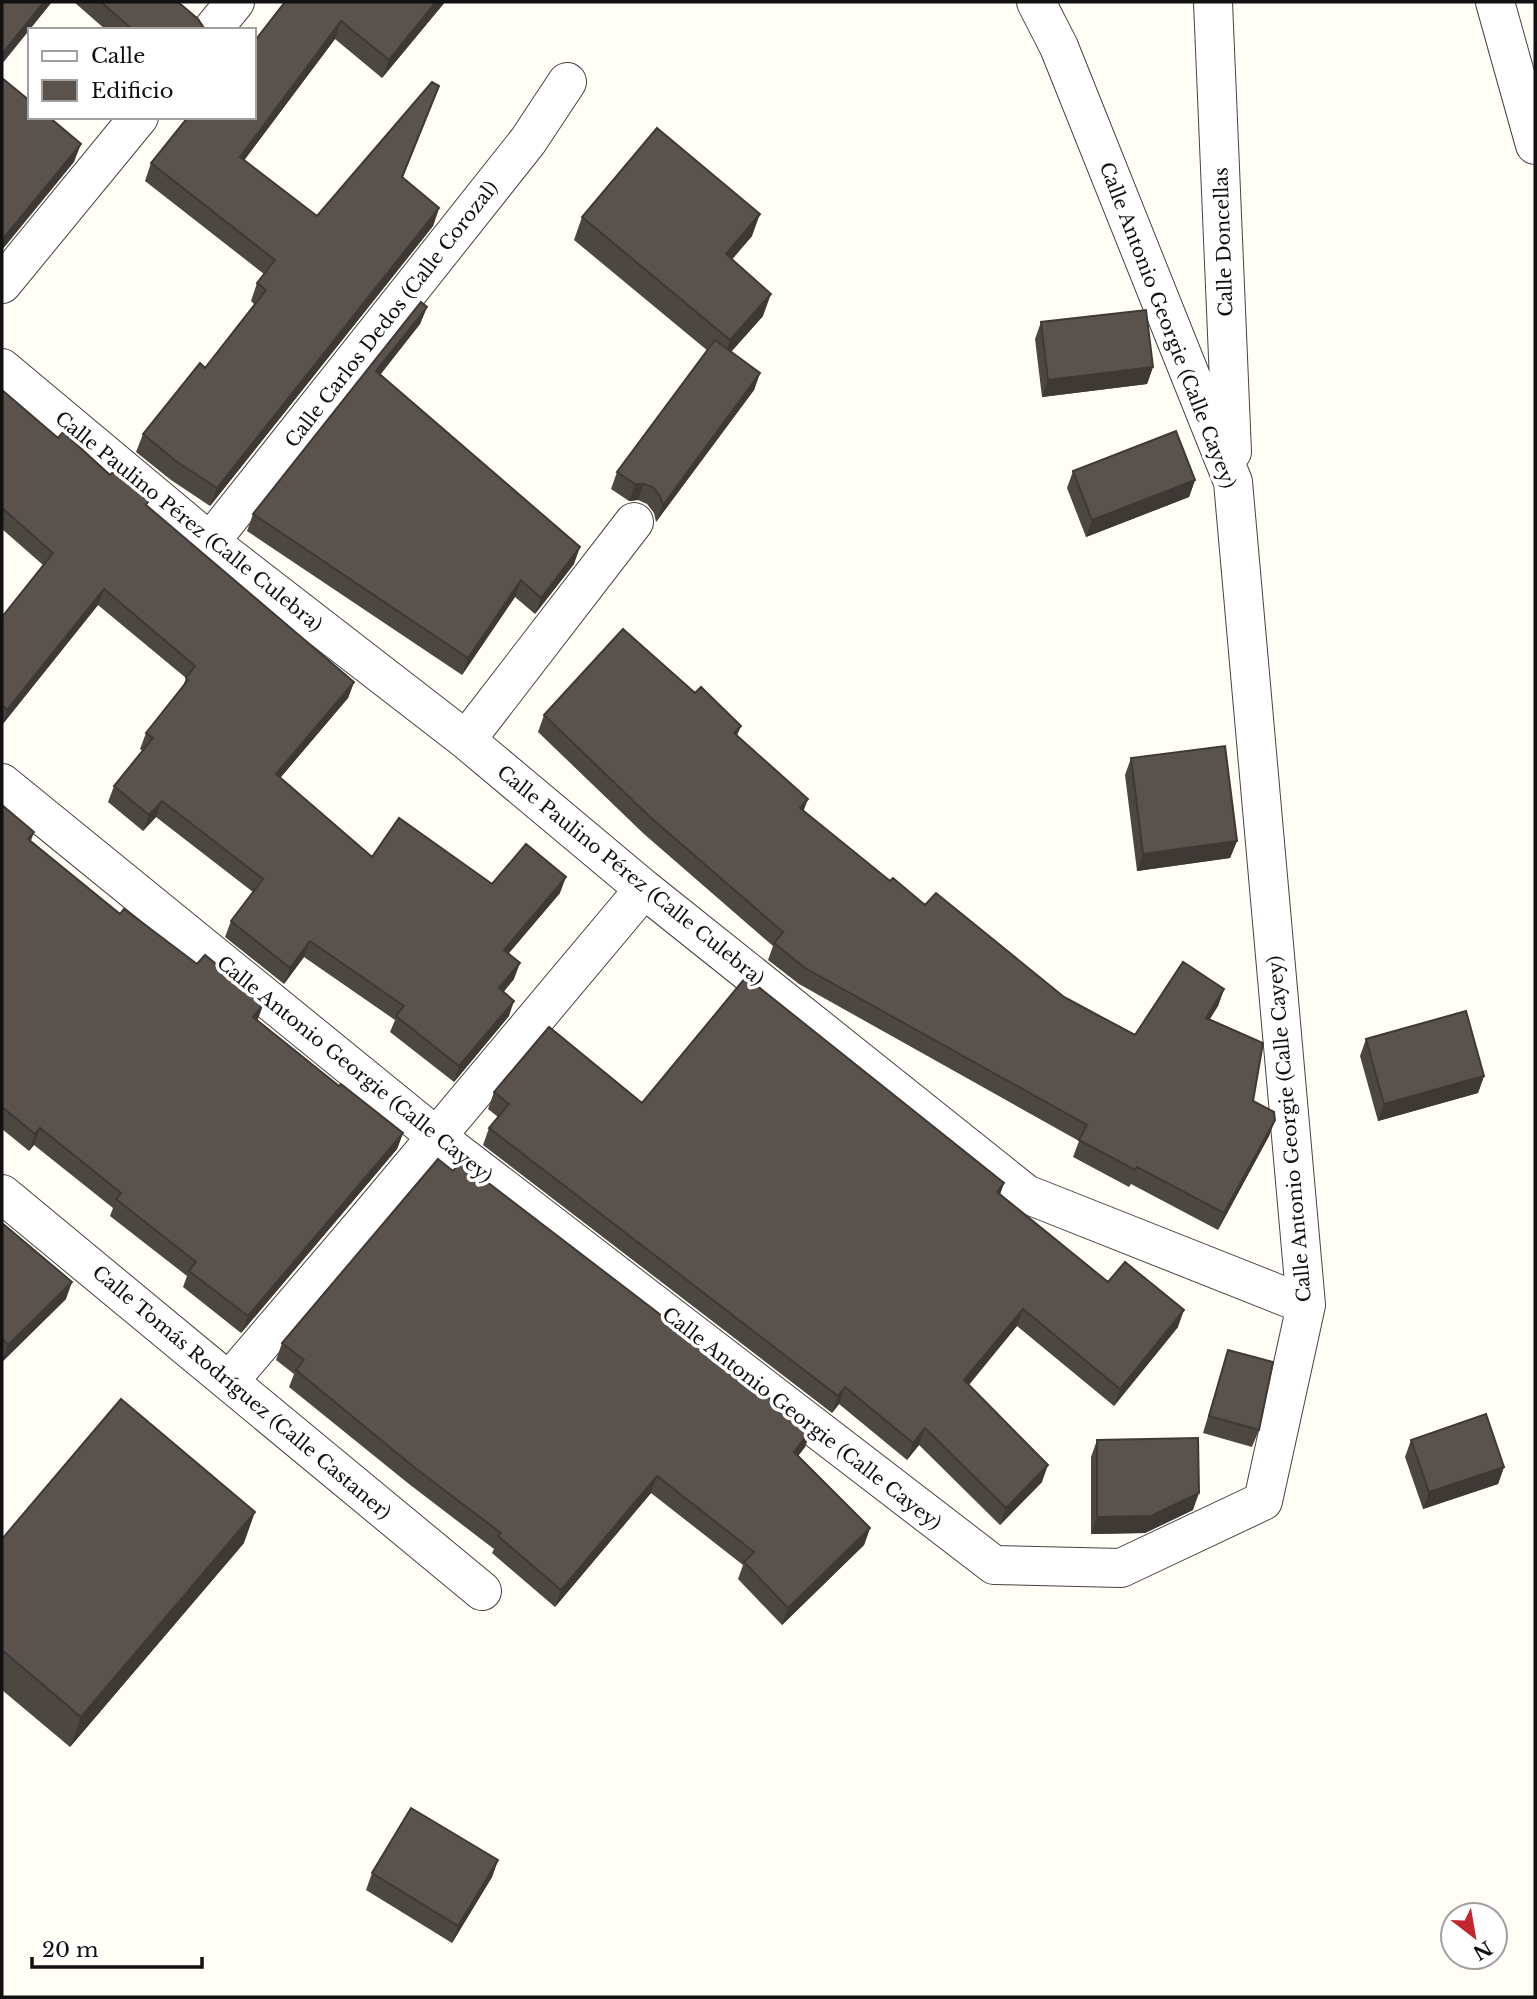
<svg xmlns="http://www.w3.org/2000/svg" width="1537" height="1999" font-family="'Libre Baskerville',serif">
	<rect width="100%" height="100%" fill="#fffdf5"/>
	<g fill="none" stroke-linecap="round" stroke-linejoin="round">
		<defs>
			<path id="minor" d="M1213 2 1232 452
				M1495 2 1535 145
				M212 30 235 2
				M2 284 139 117
				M2 368 210 542 466 740 644 889 1026 1194 1306 1305
				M210 542 528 141 567 82
				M466 740 634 522
				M2 783 437 1137 994 1565 1121 1568 1263 1501 1306 1305 1233 482 1059 47 1036 2
				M2 1194 482 1591
				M230 1380 364 1223 644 889"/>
		</defs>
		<use href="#minor" stroke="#444" stroke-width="40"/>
		<use href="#minor" stroke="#fff" stroke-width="38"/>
	</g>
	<path fill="#4d4742" d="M74 2H178L204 28 207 30H106Z
		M285 2H445L382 78 335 39 244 160 317 216 432 104 403 177 439 208 433 226 210 506 171 480 136 452 143 434 205 368 255 305 251 301 257 283 264 274 145 181 151 163 254 117Z
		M582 217 752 236 732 259 763 316 731 352 760 373 754 390 656 522 654 513 647 504 638 500 629 501 611 489 617 472 708 351 574 240Z
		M427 307 420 324 380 374 574 564 535 614 515 597 462 675 247 531 253 514Z
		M1041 322 1153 367 1147 384 1042 397 1035 339Z
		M2 390 58 438 110 475 354 682 348 698 280 778 372 857 492 884 560 893 508 954 514 979 503 992 509 1016 454 1082 390 1032 395 1020 304 957 284 984 225 937 231 921 253 892 156 817 143 831 108 802 114 786 143 751 140 749 146 733 183 686 186 678 98 605 2 725V617L43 565 2 529Z
		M1073 471 1195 480 1189 497 1086 537 1067 488Z
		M695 693 741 726 737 736 804 811 890 881 925 905 1064 997 1135 1035 1224 989 1218 1006 1210 1019 1253 1101 1275 1120 1269 1136 1218 1230 1131 1184 1129 1187 1073 1157 1079 1141 799 984 768 960 773 946 644 834 538 732 544 715Z
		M1131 758 1237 841 1230 858 1137 871 1125 775Z
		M2 805 34 832 31 841 120 914 258 1019 257 1021 339 1086 403 1133 397 1149 241 1333 183 1287 187 1276 110 1216 113 1208 34 1145 29 1151 2 1129Z
		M1366 1039 1484 1076 1478 1093 1378 1121 1360 1056Z
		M494 1092 642 1103 1004 1183 1000 1194 1108 1282 1178 1327 1114 1406 1017 1326 969 1385 1042 1482 1000 1525 919 1445 907 1460 839 1404 832 1413 483 1145 489 1128 498 1117 488 1109Z
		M453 1171 811 1430 805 1447 798 1456 870 1528 864 1545 782 1625 738 1579 743 1565 651 1493 555 1607 492 1553 494 1549 409 1484 289 1387 294 1374 276 1360 282 1343Z
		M2 1223 66 1299 2 1362Z
		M1228 1350 1259 1430 1252 1447 1203 1433Z
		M1097 1440 1193 1510 1145 1533 1091 1534V1457Z
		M1411 1440 1504 1467 1498 1484 1423 1509 1405 1457Z
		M2 1539 244 1543 70 1747 2 1690Z
		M498 1860 492 1877 452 1943 366 1890 372 1873Z"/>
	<path fill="#3f3936" d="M44 2H52L2 64V54Z
		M436 2H445L382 78 389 60Z
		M341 21 335 39 234 174 240 157Z
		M81 144 74 162 2 250V240Z
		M439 208 433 226 210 506 217 488Z
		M760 214 752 236 718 276 726 254Z
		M771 294 763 316 722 362 730 340Z
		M427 307 420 324 370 388 376 371Z
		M1153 367 1147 384 1042 397 1048 380Z
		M760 373 754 390 656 522 663 505Z
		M1195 480 1189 497 1086 537 1092 520Z
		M635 484H644L638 500 629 501Z
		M580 547 574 564 535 614 541 598Z
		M521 580 515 597 462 675 468 658Z
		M104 589 98 605 2 725 7 710Z
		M354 682 348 698 270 790 276 774Z
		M808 799 802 815 800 808Z
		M162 801 156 817 143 831 149 815Z
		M1237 841 1230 858 1137 871 1143 854Z
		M566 877 560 893 498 966 504 950Z
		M310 941 304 957 284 984 290 968Z
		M520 963 514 979 494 1004 499 988Z
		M1224 989 1218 1006 1200 1034 1206 1018Z
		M514 1001 509 1016 454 1082 459 1066Z
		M264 1003 258 1019 247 1034 253 1017Z
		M1484 1076 1478 1093 1378 1121 1384 1104Z
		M1275 1120 1269 1136 1218 1230 1224 1213Z
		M40 1128 34 1145 29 1151 35 1134Z
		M403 1133 397 1149 241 1333 248 1316Z
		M1004 1183 998 1200 997 1192Z
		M72 1282 66 1299 2 1362 8 1345Z
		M1023 1309 1017 1326 958 1397 964 1380Z
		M1184 1310 1178 1327 1114 1406 1120 1389Z
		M845 1387 839 1404 832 1413 838 1396Z
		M925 1428 919 1445 907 1460 913 1443Z
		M811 1430 805 1447 788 1469 794 1452Z
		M1048 1465 1042 1482 1000 1525 1006 1508Z
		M1504 1467 1498 1484 1423 1509 1429 1492Z
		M657 1476 651 1493 555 1607 561 1590Z
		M1199 1493 1193 1510 1145 1533 1091 1534 1097 1517Z
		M255 1512 244 1543 70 1747 81 1717Z
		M870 1528 864 1545 782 1625 788 1608Z
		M498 1860 492 1877 452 1943 458 1926Z"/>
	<path fill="#5a524d" stroke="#3f3936" stroke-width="2" d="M2 2H44L2 54Z
		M101 2H178L198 19 204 28 207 30H133Z
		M285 2H436L389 60 341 21 240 157 317 216 432 82 439 86 402 177 439 208 217 488 177 462 143 434 200 363 205 368 266 290 257 283 275 260 151 163 188 117H254V42Z
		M2 78 30 101V117H49L81 144 2 240Z
		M657 128 760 214 726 254 771 294 730 340 582 217Z
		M421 302 427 307 376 371 580 547 541 598 521 580 468 658 253 514Z
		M1146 310 1153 367 1048 380 1041 322Z
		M715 340 760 373 663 505 660 496 653 487 644 484H635L617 472Z
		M2 390 58 438 63 432 110 475 115 470 150 499 146 505 354 682 276 774 372 857 399 818 492 884 526 844 566 877 504 950 520 963 499 988 514 1001 459 1066 396 1016 404 1006 310 941 290 968 231 921 263 879 162 801 149 815 114 786 153 738 146 733 188 680 186 678 195 666 104 589 7 710 2 705V617L53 553 2 508Z
		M1176 431 1195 480 1092 520 1073 471Z
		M623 629 695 693 701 687 741 726 734 733 808 799 800 808 890 881 893 878 925 905 936 893 1064 997 1135 1035 1183 962 1224 989 1206 1018 1263 1043 1253 1101 1274 1112 1275 1120 1224 1213 1137 1167 1135 1170 1079 1140 1087 1125 805 968 774 943 783 932 650 817 544 715Z
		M1225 746 1237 841 1143 854 1131 758Z
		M2 805 34 832 28 839 120 914 124 909 197 964 205 955 264 1003 253 1017 339 1086 341 1084 403 1133 248 1316 189 1271 196 1262 116 1199 121 1193 40 1128 35 1134 2 1107Z
		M746 977 1004 1183 997 1192 1108 1282 1125 1262 1184 1310 1120 1389 1023 1309 964 1380 1048 1465 1006 1508 925 1428 913 1443 845 1387 838 1396 489 1128 509 1104 494 1092 549 1027 642 1103Z
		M1466 1011 1484 1076 1384 1104 1366 1039Z
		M438 1159 453 1171 461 1162 811 1430 794 1452 870 1528 788 1608 744 1562 754 1552 657 1476 561 1590 498 1536 501 1533 415 1468 296 1370 304 1360 282 1343Z
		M2 1223 72 1282 8 1345 2 1338Z
		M1228 1350 1273 1362 1259 1430 1209 1416Z
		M121 1399 255 1512 81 1717 2 1650V1539Z
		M1486 1414 1504 1467 1429 1492 1411 1440Z
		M1198 1438 1199 1493 1151 1516 1097 1517V1440Z
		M411 1808 498 1860 458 1926 372 1873Z"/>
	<g text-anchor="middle" stroke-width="7" stroke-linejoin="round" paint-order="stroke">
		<g font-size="19" fill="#111" stroke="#fff">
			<text transform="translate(1223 242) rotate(-92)" y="7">Calle Doncellas</text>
			<text transform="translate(391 314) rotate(-52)" y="7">Calle Carlos Dedos (Calle Corozal)</text>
			<text transform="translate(1168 325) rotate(69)" y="7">Calle Antonio Georgie (Calle Cayey)</text>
			<text transform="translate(189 521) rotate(39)" y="7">Calle Paulino Pérez (Calle Culebra)</text>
			<text transform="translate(631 875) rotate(39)" y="7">Calle Paulino Pérez (Calle Culebra)</text>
			<text transform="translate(355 1069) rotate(39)" y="7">Calle Antonio Georgie (Calle Cayey)</text>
			<text transform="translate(1289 1129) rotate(-95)" y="7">Calle Antonio Georgie (Calle Cayey)</text>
			<text transform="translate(242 1392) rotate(40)" y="7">Calle Tomás Rodríguez (Calle Castaner)</text>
			<text transform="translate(802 1418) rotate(38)" y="7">Calle Antonio Georgie (Calle Cayey)</text>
		</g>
	</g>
	<rect width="1537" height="1999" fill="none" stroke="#111111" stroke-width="7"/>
	<rect x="28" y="28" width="228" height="91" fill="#ffffff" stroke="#a0a0a0" stroke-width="2"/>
	<rect x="42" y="51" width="35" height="10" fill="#ffffff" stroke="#a0a0a0" stroke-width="2"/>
	<text x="91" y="63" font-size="21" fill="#111111">Calle</text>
	<rect x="42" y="80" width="35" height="21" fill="#5a524d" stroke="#a0a0a0" stroke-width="2"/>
	<text x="91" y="98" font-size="21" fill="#111111">Edificio</text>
	<g transform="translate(1474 1936) rotate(149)"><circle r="33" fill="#ffffff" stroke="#a0a0a0" stroke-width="2"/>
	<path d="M0-5L12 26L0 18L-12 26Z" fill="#c4262e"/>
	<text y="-10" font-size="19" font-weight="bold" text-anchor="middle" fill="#111111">N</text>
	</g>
	<path d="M32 1957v10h170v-10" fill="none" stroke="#111111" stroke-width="3.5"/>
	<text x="42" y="1957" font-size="21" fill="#111111" stroke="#ffffff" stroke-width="5" paint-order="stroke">20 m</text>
</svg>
